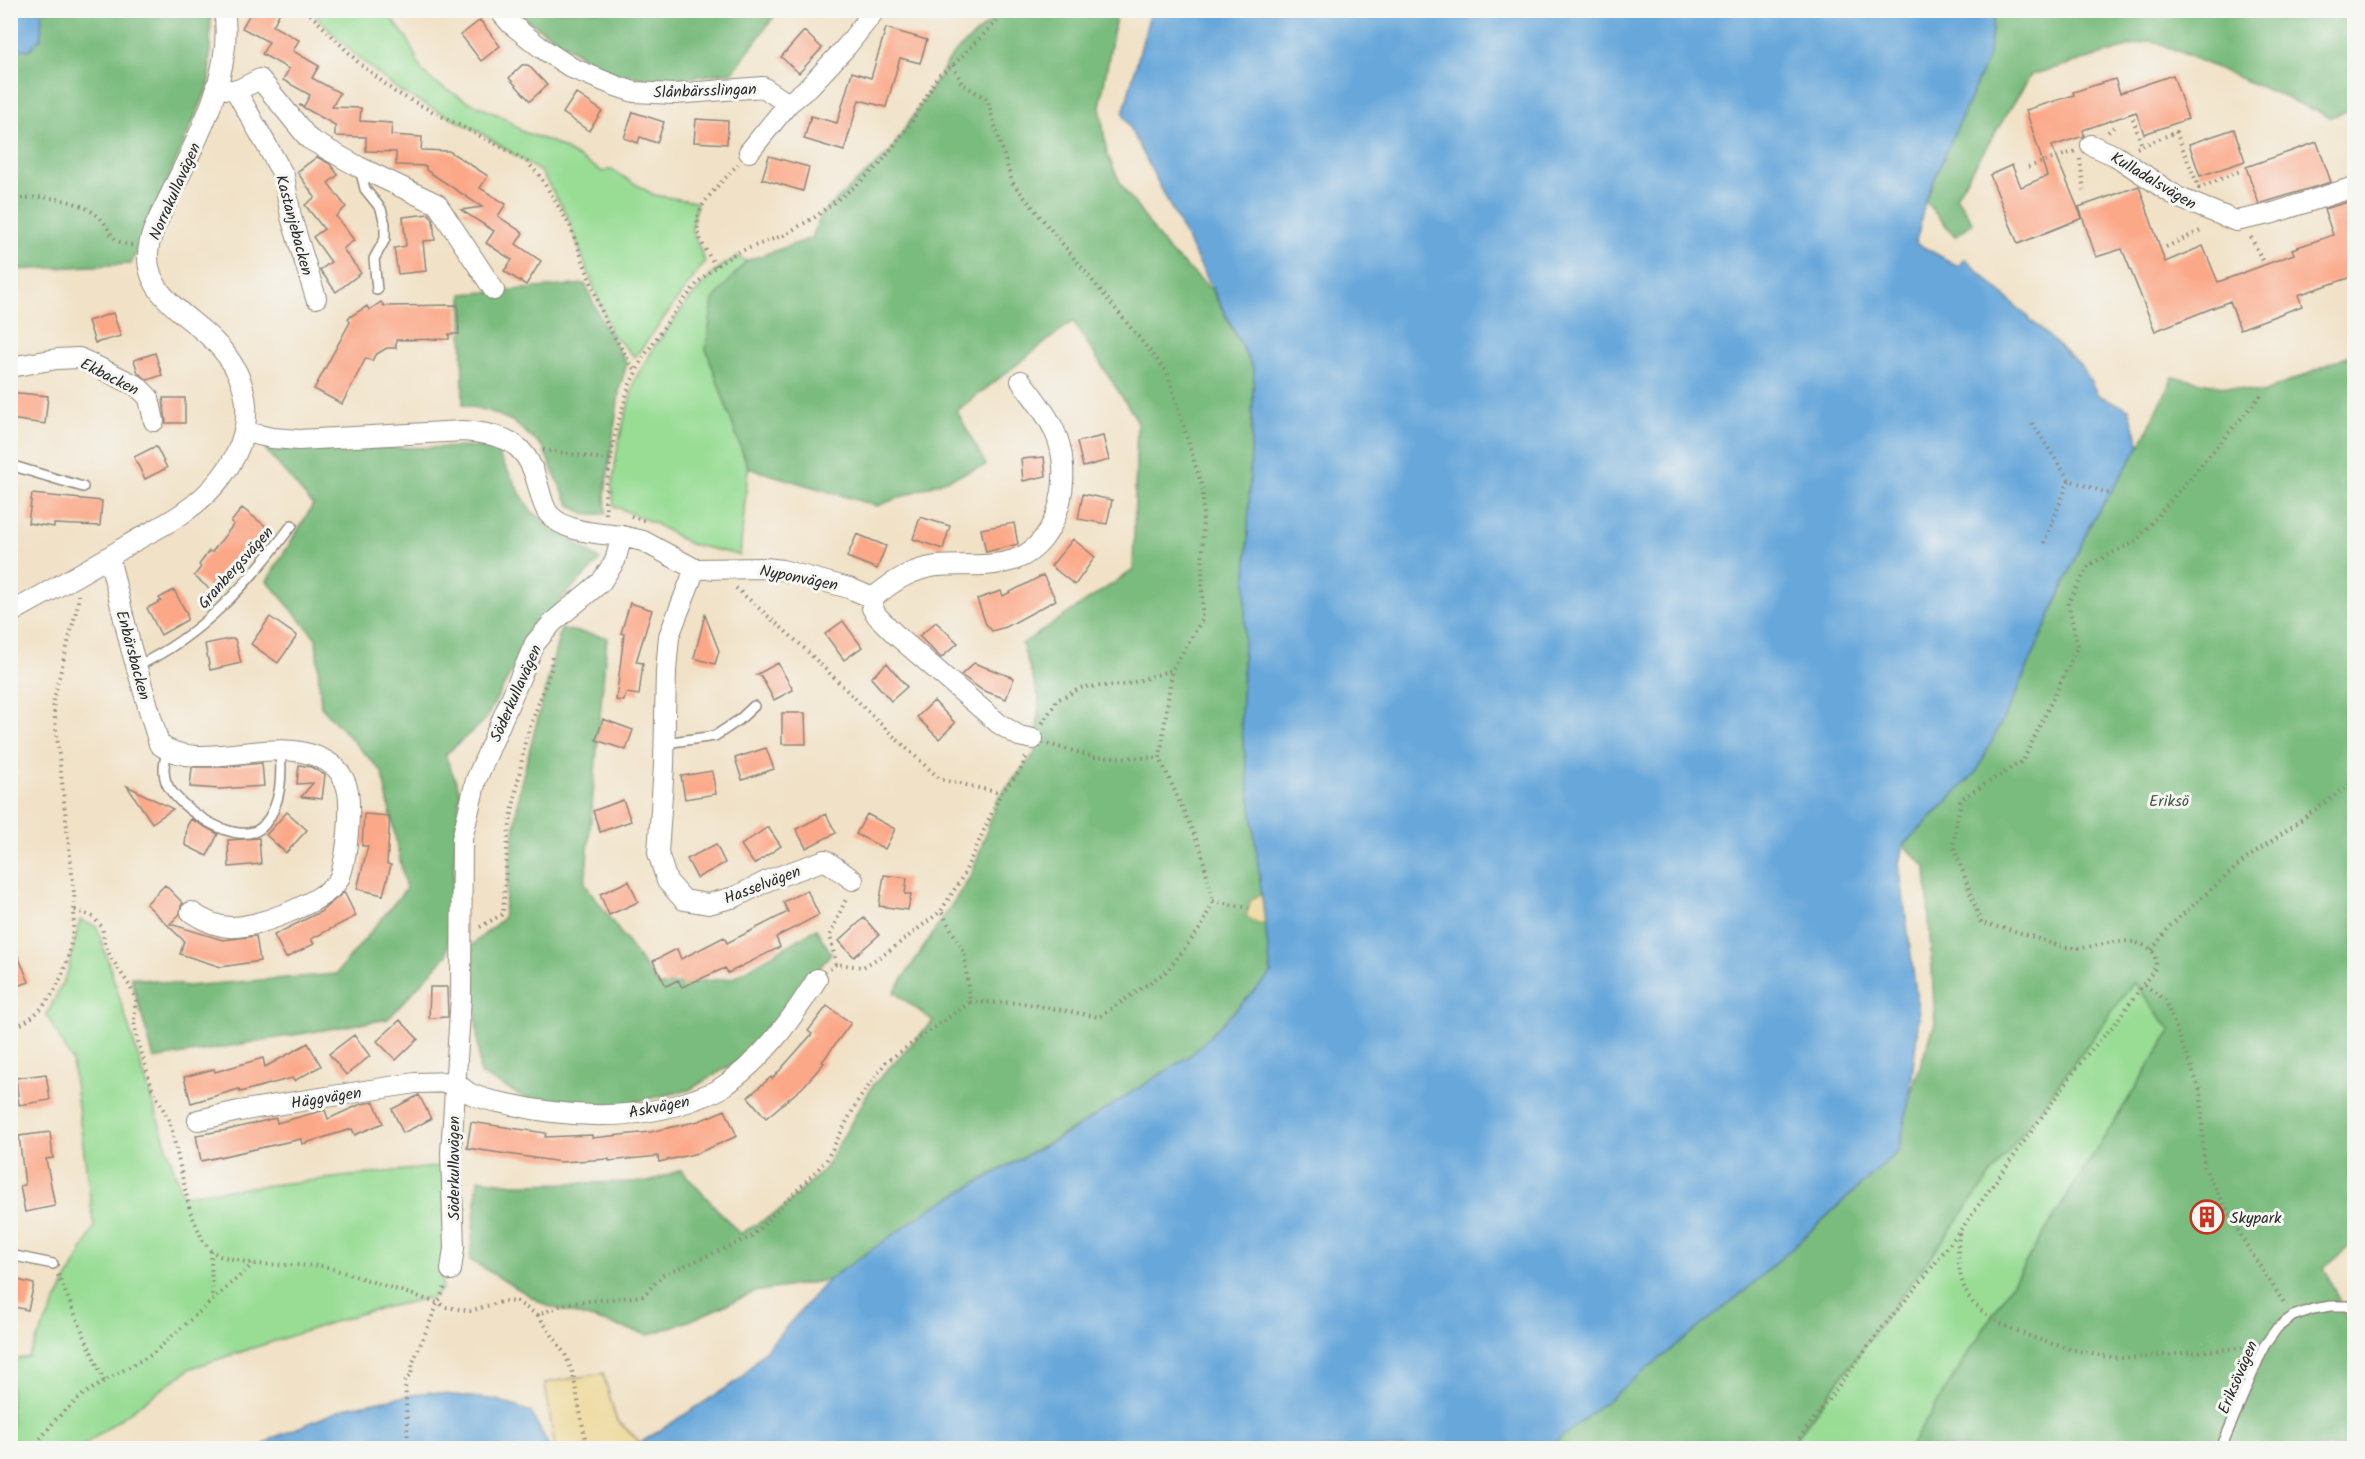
<svg xmlns="http://www.w3.org/2000/svg" width="2365" height="1459" font-family="Kalam,sans-serif">
	<rect width="100%" height="100%" fill="#f6f6f2"/>
	<filter id="ink" filterUnits="userSpaceOnUse"><feTurbulence type="fractalNoise" baseFrequency=".0167" numOctaves="2"/><feDisplacementMap in="SourceGraphic" scale="12" xChannelSelector="R" yChannelSelector="G"/><feConvolveMatrix kernelMatrix="1 2 1 2 8 2 1 2 1" color-interpolation-filters="sRGB"/></filter>
	<filter id="wash" filterUnits="userSpaceOnUse"><feTurbulence type="fractalNoise" baseFrequency=".008" numOctaves="4" result="noise"/><feDisplacementMap in="SourceGraphic" scale="24" xChannelSelector="R" yChannelSelector="G"/><feGaussianBlur stdDeviation="1.35" result="paint"/><feColorMatrix in="noise" values="0 0 0 0 0 0 0 0 0 0 0 0 0 0 0 0 0 1.4 0 .05"/><feComposite in="paint" operator="in"/></filter>
	<g filter="url(#wash)">
		<rect width="100%" height="100%" fill="#f1e2c7"/>
		<path fill="#99dd95" stroke="#628460" stroke-width="1.5" d="M311 11H385L407 38 422 71 435 83 467 101 503 117 523 132 552 142 603 172 610 169 654 195 697 202 692 229 705 262 635 357 611 333 566 213 541 172 481 133 401 92 357 57Z
			M738 256 746 261 714 300 706 349 748 468 740 555 690 544 654 523 614 506 612 487 618 444 635 379 657 343 689 300 716 270Z
			M80 920 97 927 182 1195 441 1166 445 1168 442 1289 433 1297 365 1312 191 1368 80 1448H11V1360L28 1357 94 1227 72 1061 47 1015 68 971Z
			M2134 982 2171 1031 1909 1448H1789Z"/>
		<path fill="#7abc7e" stroke="#527454" stroke-width="1.5" d="M11 11H211L209 85 131 264 11 270Z
			M513 11H778L733 72 661 81 621 75 591 62Z
			M984 11H1117L1100 107 1107 154 1122 186 1167 249 1211 289 1254 370 1241 721 1272 974 1191 1055 1087 1121 948 1199 828 1280 755 1292 689 1321 648 1335 545 1305 470 1260 478 1179 514 1184 648 1182 681 1170 740 1234 781 1210 825 1168 873 1085 933 1021 894 992 972 874 998 798 1036 752 1039 698 1022 644 1133 570 1137 420 1073 321 957 411 986 465 877 506 748 468 706 349 713 300 746 261 812 238 822 213 890 152 953 54 992 20Z
			M1995 11H2354V109L2330 117 2152 40 2031 75 1956 196 1973 223 1955 236 1925 201 1988 57Z
			M585 284 603 324 627 364 620 386 605 494 606 514H585L570 505 554 474 543 447 512 421 489 411 463 405 462 294Z
			M2354 353V1243L2324 1267 2354 1335V1448H1909L2171 1031 2134 982 1789 1448H1548L1748 1288 1899 1150 1910 1095 1935 1023 1926 867 1904 846 1977 771 2019 687 2090 525 2140 446 2173 377 2263 393Z
			M494 447 530 510 600 560 539 621 485 720 445 755 460 791 447 955 388 1019 154 1059 131 977 187 986 336 974 406 889 382 772 321 707 316 638 267 581 313 505 265 449Z
			M561 629 607 637 585 884 659 986 733 978 816 929 831 953 758 1049 689 1090 619 1105H539L480 1074 471 946 503 918 520 787Z"/>
		<path fill="#eeda9e" stroke="#8c8264" stroke-width="1.5" d="M1259 895 1271 903 1268 922 1257 924 1246 916 1251 900Z
			M603 1373 616 1419 640 1442 632 1448H555L545 1383Z"/>
		<path fill="#67a7da" stroke="#496982" stroke-width="1.5" d="M11 10 42 11 41 38 29 50 11 48Z
			M1151 10 1995 11 1988 57 1925 201 1916 243 1958 266 1965 259 2083 368 2098 395 2129 409 2140 446 2090 525 2019 687 1977 771 1903 846 1899 863 1919 1016 1910 1095 1899 1150 1748 1288 1548 1448H632L739 1380 828 1280 930 1209 1071 1131 1191 1055 1271 974 1241 721 1254 370 1123 114Z
			M428 1392 497 1400 531 1412 550 1448H259L273 1438 348 1407Z"/>
		<g id="blocks">
			<path fill="#fba888" d="M252 10H281L273 26 299 40 293 51 319 66 312 78 340 93 332 107 361 108 360 121 392 123 391 135 422 137 421 150 449 151 488 176 480 188 506 204 498 216 523 233 516 244 541 261 526 285 504 271 512 260 486 243 494 231 461 210 482 207 426 170V166L396 165V152L366 151V137L335 136V125L299 105 304 106 310 95 283 80 289 69 262 54 269 42 242 28Z
				M480 20 500 46 481 61 461 35Z
				M886 28 927 40 920 63 900 58 886 107 859 100 844 151 804 139 811 116 837 123 852 72 871 78Z
				M804 31 822 48 799 73 781 57Z
				M522 65H528L547 85 530 101 509 78Z
				M2173 75 2188 119 2144 134 2136 112 2083 130 2084 136 2052 146 2082 218 2018 244 1990 175 2012 165 2021 187 2047 176 2026 110 2074 95 2073 92 2115 79 2120 93Z
				M576 93 602 111 589 131 563 113Z
				M633 112 664 122 657 143 640 137 638 143 624 138Z
				M696 119 728 121 727 144 694 142Z
				M2234 129 2245 161 2200 176 2189 144Z
				M2317 142 2331 182 2259 204 2246 167Z
				M769 156 809 167 803 191 762 179Z
				M317 157 330 164 338 175 328 183 346 207 336 216 354 240 343 249 361 273 336 292 320 270 331 262 313 237 324 229 305 205 315 197 297 172Z
				M2139 186 2165 262 2203 246 2218 282 2294 254 2292 249 2333 235 2324 209 2348 202 2355 223V276L2298 295 2302 306 2240 329 2230 301 2155 331 2122 249 2096 257 2079 207Z
				M429 214 433 220 435 240 423 241 426 271 398 274 394 248 406 246 403 217Z
				M381 302 384 306 458 305 459 334H449V339L396 340V348H387L375 355 372 361 366 358 342 404 314 389 350 322 348 318 367 306 369 310Z
				M113 313 121 336 95 343 88 321Z
				M155 353 162 375 148 380 138 373 134 360Z
				M10 392 48 396 45 424 10 419Z
				M163 398H185V423H166Z
				M1103 436 1109 460 1083 467 1077 442Z
				M156 446 167 468 145 479 134 457Z
				M1044 457 1046 476 1023 481 1021 459Z
				M32 494 102 501 100 526 54 524V527L28 523Z
				M1083 494 1112 500 1107 524 1078 519Z
				M242 508 268 528 217 595 194 576 201 567 199 565 209 551 212 552 234 524 231 522Z
				M920 517 950 526 943 549 913 539Z
				M1014 523 1018 544 986 552 981 529Z
				M857 534 886 546 877 569 847 557Z
				M1073 539 1095 557 1075 585 1051 566Z
				M1043 575 1056 600 1006 627 992 631 986 624 977 599 1001 591 1003 596Z
				M174 590 187 614V620L161 635 147 608 161 601 159 598Z
				M630 603 652 610 636 662 643 663 639 695 626 693 624 701 616 700 624 634 621 633Z
				M705 615 719 651 715 664 694 658Z
				M270 617 297 636 278 663 251 644Z
				M843 621 862 647 844 660 825 634Z
				M936 622 958 643 941 658 919 636Z
				M229 639H235L241 663 210 670 205 644Z
				M778 663 793 690 774 700 761 676 756 675Z
				M887 663 907 687 891 701 871 678Z
				M974 663 1014 678 1006 699 982 690 961 675Z
				M934 701 955 723 939 739 917 717Z
				M782 713H805L806 744H782Z
				M603 719 633 730 626 750 596 740Z
				M766 748 774 769 742 780 735 758Z
				M262 763 264 786 220 789 190 787 192 767H222Z
				M299 765 311 767 325 775 322 799 301 797 313 783 297 784Z
				M712 771 716 794 685 799 681 776Z
				M127 786 173 809 152 823Z
				M623 800 631 821 600 832 593 811Z
				M287 812 307 830 286 853 266 835Z
				M364 814 390 816 387 864 391 865 383 895 357 889 368 846H362Z
				M826 814 836 833 806 848 796 829Z
				M867 814 895 829 885 849 856 834Z
				M191 819 218 834 207 856 185 845 187 826Z
				M768 827 781 846 754 864 741 845Z
				M259 838 261 864 229 867 228 840Z
				M716 844 725 863 697 878 687 859Z
				M884 875 907 878 905 894H911L908 910 879 906Z
				M629 881 638 902 609 915 600 894Z
				M165 885 183 903 181 906 180 914 170 924 223 940 256 936 260 961 221 967 180 954 184 941 146 904Z
				M807 890 819 915 776 937 780 947 728 973 725 968 682 987 678 980 666 986 653 961 677 949 681 959 724 937 727 943 788 912 783 902Z
				M344 892 356 916 311 939 314 944 286 958 274 935 320 912Z
				M864 918 879 935 854 957 839 941Z
				M10 937 29 982 10 989Z
				M430 987H447L448 1017 429 1018Z
				M827 1006 851 1023 822 1062 824 1063 803 1087 766 1118 748 1097 771 1077 772 1079 812 1034 808 1031Z
				M400 1020 418 1039 396 1060 377 1041Z
				M354 1035 370 1056 346 1075 329 1054Z
				M308 1043 321 1066 294 1081 292 1078 240 1092 239 1089 191 1103 184 1077 214 1069 215 1072 263 1058 265 1067Z
				M46 1074 50 1100 19 1105 16 1078Z
				M419 1095 431 1119 403 1133 392 1109Z
				M374 1102 383 1123 355 1135 352 1129 302 1144 301 1139 201 1161 196 1135 227 1130 276 1118 277 1123 325 1110 328 1119 361 1104Z
				M725 1110 737 1136 698 1153 659 1162 658 1156 609 1161V1159L561 1162 467 1148 471 1122 546 1133 545 1137 592 1135V1138L650 1132 699 1121Z
				M50 1132 53 1158 46 1159 55 1206 25 1212 20 1186 25 1185 19 1136Z
				M2211 1207 2217 1222 2203 1228 2197 1212Z
				M10 1278 34 1284 28 1310 10 1306Z"/>
		</g>
	</g>
	<g filter="url(#ink)">
		<use href="#blocks" fill-opacity="0" stroke="#8e8679" stroke-width="1.5"/>
		<g fill="none" stroke-linecap="round" stroke-linejoin="round">
			<defs>
				<path id="service" d="M360 169 365 189 381 209 385 224V239L374 259 377 290
					M10 465 83 487
					M137 666C202 636 250 581 292 525
					M665 743 715 736 739 720 754 706
					M167 750C165 760 162 771 166 782 176 807 241 852 264 825 282 804 282 774 280 750
					M10 1255 53 1264
					M2221 1448 2264 1346 2277 1328 2293 1316 2313 1309 2331 1306H2351L2354 1309"/>
				<path id="minor" d="M499 10 511 24 540 47 572 68 616 86 634 92 674 94 763 87 788 104
					M216 86 236 91 260 79 309 139 359 167 437 204 494 290
					M236 91 284 176 291 217 316 298
					M2091 145 2116 156 2177 197 2236 221 2270 214 2354 187
					M749 152 788 104 809 87 847 46 875 10
					M10 367 57 359 79 358 137 386 149 398 154 421
					M1021 381C1032 396 1046 412 1054 430 1074 471 1062 543 1014 560 988 568 963 564 937 566 911 569 892 582 873 598L872 608 878 617 896 635 998 723 1019 736 1033 739
					M246 432 272 438 299 440 463 431C503 434 526 441 537 482 540 491 542 504 548 513 564 533 599 533 622 536L615 561 601 582 553 622 535 643 476 780 462 839 461 996 451 1153 454 1248 451 1270
					M622 536 643 541 695 569 765 568 782 570 849 588 873 598
					M109 557 131 648 159 744C203 778 286 725 336 768 340 772 346 782 347 788 352 804 347 869 337 882 322 903 254 929 229 927 216 926 201 919 191 912
					M695 569 669 636 666 671 664 766 658 853 667 881 684 900 708 904 735 897 769 880 825 860 853 880
					M10 613C50 591 90 569 128 545 146 534 166 525 183 513 244 471 273 400 214 341 190 316 146 296 148 254 149 232 163 211 172 191 198 137 234 73 224 10
					M198 1120 239 1111 415 1083 455 1082C459 1085 464 1090 469 1093 481 1099 496 1102 508 1104 568 1118 635 1121 693 1100 701 1097 711 1094 718 1090 761 1062 790 1022 817 979"/>
			</defs>
			<use href="#service" stroke="#8e8679" stroke-width="12"/>
			<use href="#minor" stroke="#8e8679" stroke-width="22"/>
			<path stroke="#8e8679" stroke-width="4" stroke-dasharray="1.5 4.5" stroke-linecap="butt" d="M306 10 357 61 395 92 507 150 527 162 540 176 570 226 607 325 636 372
				M953 65 962 84 987 99 1012 182 1167 372 1203 490 1202 620 1172 670 1125 685 1083 687 1057 700 1042 724
				M2131 113 2142 146
				M2108 132 2116 125
				M2137 148 2176 132 2199 188 2242 170
				M2080 159 2084 192
				M2028 167 2076 151
				M10 203C34 191 79 199 99 217 112 229 109 243 132 245
				M2251 237 2262 260
				M2166 247 2204 229
				M716 266C679 215 703 204 738 164
				M2032 423 2069 480 2110 494
				M543 450 611 460
				M606 514 605 494 615 433 629 386 643 358 670 318 699 281 716 266 736 253 784 235 815 217 858 184 880 164 911 123 938 76 953 65 1008 10
				M631 516 646 521
				M2044 543 2069 480
				M736 588 801 645 890 733 940 779 1001 793
				M1048 744 1095 757 1160 758
				M1213 901 1249 908
				M75 910 93 917 102 927 105 944 110 956 131 988 136 1001 134 1020 136 1034 152 1088 170 1122 190 1211 203 1241 211 1251 220 1256 254 1264 324 1266 438 1303 445 1287
				M480 927 503 914 508 835 526 738 551 669 552 654
				M2152 950 2170 926 2242 862 2354 782
				M836 964 830 935 847 897
				M830 969 836 964 863 967 888 952 941 911 963 876 1001 793 1020 771 1027 755
				M2145 985 2165 1000 2201 1093 2204 1167 2245 1243 2286 1306
				M970 1002 1023 1003 1099 1017 1167 971 1202 926 1213 901 1201 850 1160 758 1172 670
				M10 1029C63 1010 77 942 74 892L53 701 78 604V595
				M1960 1233C1955 1252 1959 1287 1973 1303 2001 1333 2080 1355 2121 1358 2135 1359 2151 1356 2166 1355 2194 1352 2221 1350 2248 1347
				M211 1251 212 1299
				M58 1275 104 1381
				M538 1315 565 1354 573 1374 587 1448
				M33 1448 56 1419 83 1395 109 1378 151 1355 253 1264
				M408 1448 405 1380 411 1375 413 1362 438 1303 446 1307 470 1311 504 1301 517 1302 538 1315 567 1303 643 1296 663 1275 751 1237 826 1161 857 1102 886 1062 970 1002 964 953 941 911
				M1792 1448 1882 1328 1919 1284 1965 1224 2084 1058 2114 1025 2156 967C2156 956 2154 949 2143 945 2123 936 2101 946 2080 948 2059 949 2040 938 2021 933 2008 929 1994 926 1981 923L1953 844 1961 799 2023 761 2078 646 2068 603 2089 565 2136 541 2263 393"/>
			<use href="#service" stroke="#fff" stroke-width="9"/>
			<use href="#minor" stroke="#fff" stroke-width="20"/>
		</g>
	</g>
	<defs>
		<symbol id="building-ring" viewBox="-11 -11 22 22"><circle r="9.5" fill="#f6f6f2" stroke="#c8321e" stroke-width="1.5"/><path d="M-4-6H4V6H1V3H-1V6H-4ZM-2.5-4.3h1.7v1.8h-1.7ZM.8-4.3h1.7v1.8H.8ZM-2.5-1h1.7V.8h-1.7ZM.8-1h1.7V.8H.8Z" fill="#c8321e"/></symbol>
	</defs>
	<g fill-rule="evenodd">
		<use href="#building-ring" x="2188" y="1198" width="38" height="38"/>
	</g>
	<g text-anchor="middle" stroke-width="6" stroke-linejoin="round" paint-order="stroke">
		<g font-size="16" fill="#2b2b2b" stroke="#f6f6f2">
			<text transform="translate(705 90) rotate(-2)" y="6">Slånbärsslingan</text>
			<text transform="translate(2154 180) rotate(31)" y="6">Kulladalsvägen</text>
			<text transform="translate(174 191) rotate(-66)" y="6">Norrakullavägen</text>
			<text transform="translate(295 225) rotate(75)" y="6">Kastanjebacken</text>
			<text transform="translate(110 376) rotate(27)" y="6">Ekbacken</text>
			<text transform="translate(235 567) rotate(-48)" y="6">Granbergsvägen</text>
			<text transform="translate(799 577) rotate(11)" y="6">Nyponvägen</text>
			<text transform="translate(134 655) rotate(75)" y="6">Enbärsbacken</text>
			<text transform="translate(515 693) rotate(-66)" y="6">Söderkullavägen</text>
			<text transform="translate(762 884) rotate(-21)" y="6">Hasselvägen</text>
			<text transform="translate(326 1097) rotate(-9)" y="6">Häggvägen</text>
			<text transform="translate(659 1106) rotate(-11)" y="6">Askvägen</text>
			<text transform="translate(453 1168) rotate(-90)" y="6">Söderkullavägen</text>
			<text transform="translate(2237 1377) rotate(-67)" y="6">Eriksövägen</text>
		</g>
		<g font-size="16" fill="#465846" stroke="#f6f6f2">
			<text x="2169" y="806">Eriksö</text>
		</g>
		<g font-size="16" fill="#2b2b2b" stroke="#f6f6f2" text-anchor="start">
			<text x="2230" y="1223">Skypark</text>
		</g>
	</g>
	<rect width="2365" height="1459" fill="none" stroke="#f6f6f2" stroke-width="36"/>
</svg>
